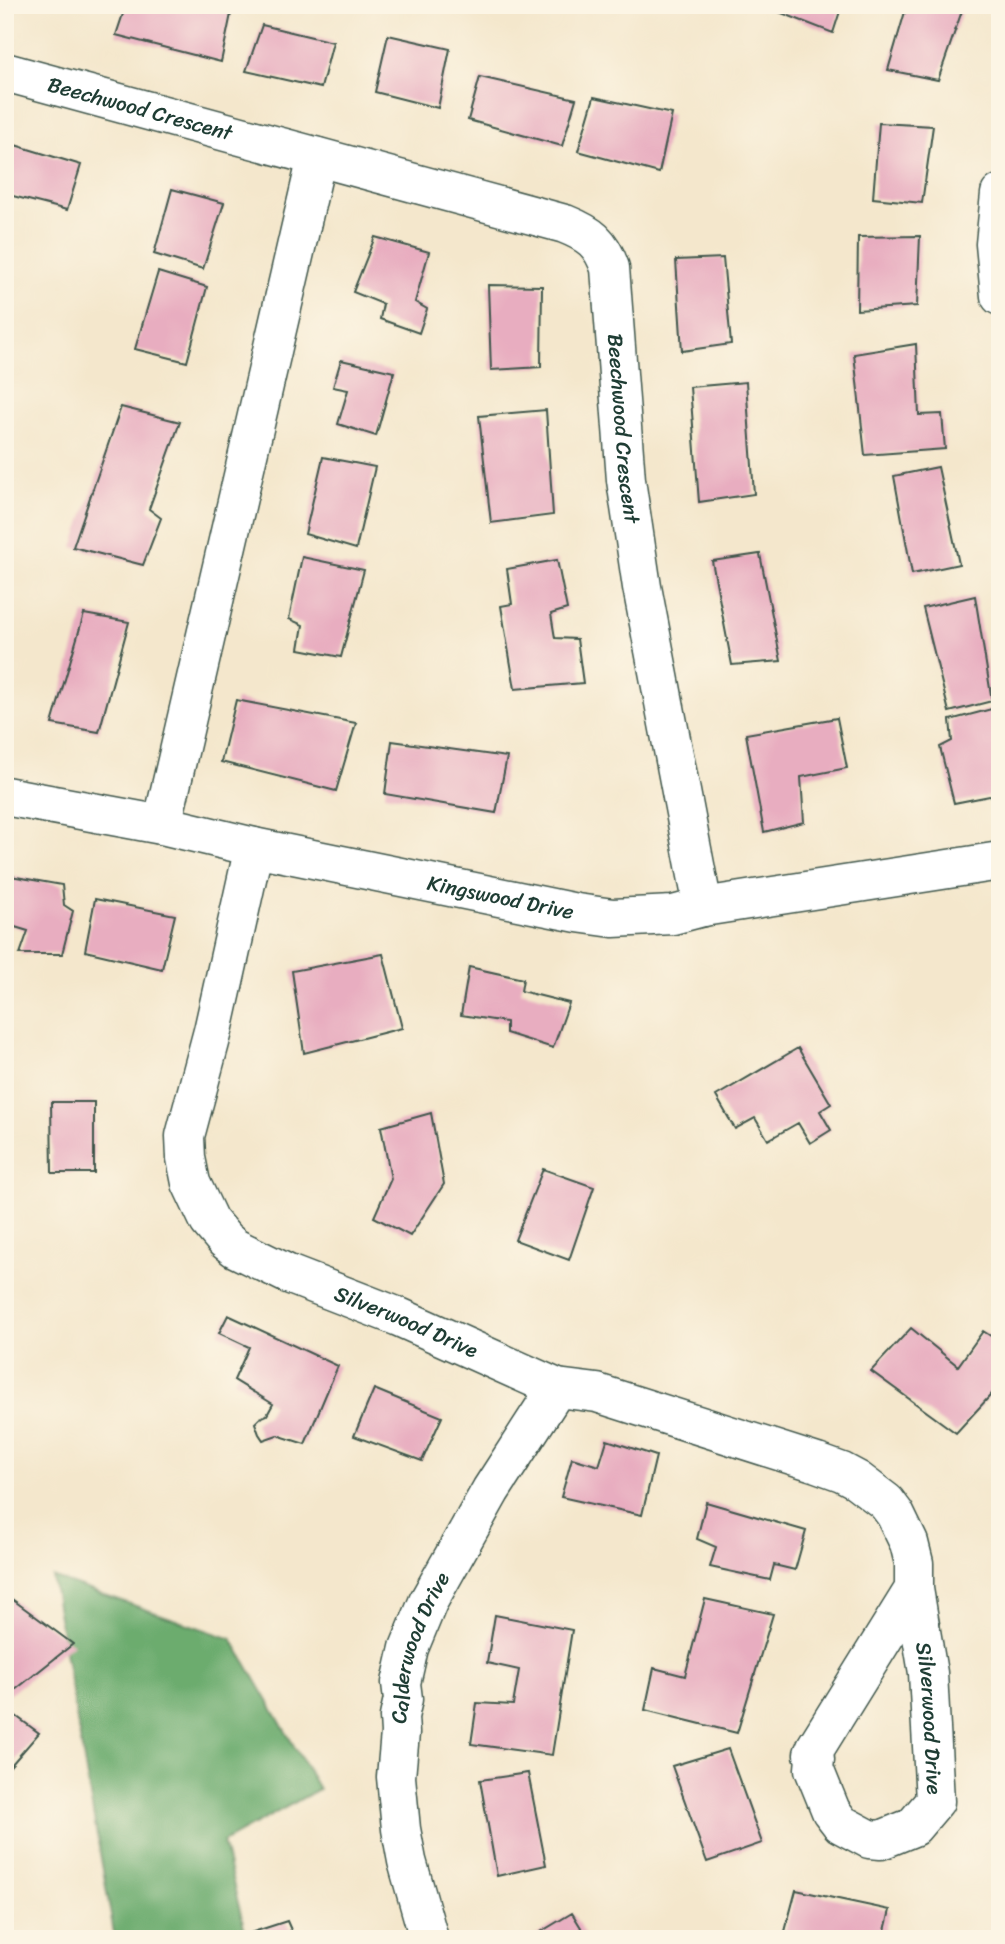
<svg xmlns="http://www.w3.org/2000/svg" width="1005" height="1944" font-family="Sriracha,sans-serif">
	<rect width="100%" height="100%" fill="#fcf5e5"/>
	<filter id="ink" filterUnits="userSpaceOnUse"><feTurbulence type="fractalNoise" baseFrequency=".0143" numOctaves="2"/><feDisplacementMap in="SourceGraphic" scale="14" xChannelSelector="R" yChannelSelector="G"/><feConvolveMatrix kernelMatrix="1 2 1 2 8 2 1 2 1" color-interpolation-filters="sRGB"/></filter>
	<filter id="wash" filterUnits="userSpaceOnUse"><feTurbulence type="fractalNoise" baseFrequency=".00686" numOctaves="4" result="noise"/><feDisplacementMap in="SourceGraphic" scale="28" xChannelSelector="R" yChannelSelector="G"/><feGaussianBlur stdDeviation="1.57" result="paint"/><feColorMatrix in="noise" values="0 0 0 0 0 0 0 0 0 0 0 0 0 0 0 0 0 1.4 0 .05"/><feComposite in="paint" operator="in"/></filter>
	<g filter="url(#wash)">
		<rect width="100%" height="100%" fill="#f4e7cc"/>
		<path fill="#6cac6e" stroke="#467451" stroke-width="2" d="M52 1577 232 1639 319 1789 223 1842 247 1939H115Z"/>
		<g id="blocks">
			<path fill="#e8adc0" d="M126 5H199L231 14 221 62 116 35Z
				M761 5H842L833 33Z
				M907 5H964L938 80 888 70Z
				M262 25 333 42 321 88 246 71Z
				M388 35 450 49 438 108 375 92Z
				M480 77 576 99 562 146 468 120Z
				M594 97 672 114 659 173 578 151Z
				M879 123 933 126 922 203 873 198Z
				M5 142 81 165 67 210 5 194Z
				M172 189 224 203 203 269 154 254Z
				M920 236 917 306 857 310 858 237Z
				M375 237 429 252 415 302 427 309 419 333 380 319 383 304 353 292Z
				M723 258 731 344 682 351 676 260Z
				M158 272 207 287 187 362 135 349Z
				M488 285 542 286 541 367 491 370Z
				M916 344 919 415 942 414 945 449 865 455 854 354Z
				M341 360 394 372 376 436 338 424 348 390 333 387Z
				M746 382 754 494 699 502 690 387Z
				M121 407 180 422 149 509 161 518 143 565 73 547Z
				M546 410 553 515 491 523 479 416Z
				M323 457 375 467 356 549 305 534Z
				M938 467 959 564 912 574 894 476Z
				M760 554 781 661 732 665 712 561Z
				M302 557 364 570 341 657 299 649 303 625 289 619Z
				M557 560 567 609 551 614 555 638 577 639 583 683 515 689 501 606 512 604 507 569Z
				M975 596 992 701 949 712 923 608Z
				M84 614 129 622 99 732 52 724Z
				M236 700 356 723 336 791 221 762Z
				M999 707 1000 794 954 803 940 747 952 741 950 720Z
				M837 718 847 768 801 777 804 822 764 832 746 734Z
				M392 741 507 757 496 813 385 794Z
				M5 875 62 885 64 905 73 911 62 954H20L28 931 5 924Z
				M95 899 175 915 162 969 85 951Z
				M383 954 402 1028 304 1053 292 971Z
				M469 967 523 979 521 991 569 1003 553 1048 506 1033V1022L461 1015Z
				M798 1048 831 1104 820 1111 831 1130 810 1143 798 1123 768 1140 755 1118 735 1129 716 1096Z
				M51 1102H94V1173H52Z
				M431 1113 444 1184 410 1236 374 1217 391 1179 381 1127Z
				M543 1169 594 1187 569 1260 515 1240Z
				M228 1315 338 1366 305 1444 277 1435 263 1440 259 1434 255 1423 260 1418 267 1415 273 1404 234 1380 249 1347 219 1333Z
				M911 1328 958 1366 983 1331 1000 1342V1385L956 1433 871 1371Z
				M374 1389 442 1417 422 1461 354 1436Z
				M607 1440 656 1456 642 1515 561 1497 572 1458 599 1466Z
				M706 1502 806 1531 795 1570 774 1565 770 1580 710 1567 716 1547 697 1539Z
				M5 1594 73 1644 5 1698Z
				M705 1599 773 1614 737 1733 645 1710 654 1668 685 1676Z
				M495 1615 572 1630 552 1755 471 1744 477 1703 513 1705 519 1670 487 1663Z
				M5 1708 39 1733 5 1772Z
				M728 1749 762 1843 707 1862 672 1766Z
				M528 1773 546 1865 497 1876 480 1780Z
				M796 1890 890 1910 883 1939H783Z
				M572 1913 588 1939H529Z
				M287 1921 295 1939H235V1938Z"/>
		</g>
	</g>
	<g filter="url(#ink)">
		<use href="#blocks" fill-opacity="0" stroke="#3f564b" stroke-width="2"/>
		<g fill="none" stroke-linecap="round" stroke-linejoin="round">
			<defs>
				<g id="street">
					<path id="s1" d="M5 72 565 224C590 234 601 242 610 268L626 480 642 587 703 907"/>
					<path d="M1000 194 995 244 1000 296"/>
					<path id="s2" d="M5 796 162 825 254 847 577 913 613 918 673 915 703 907 1000 861"/>
					<path d="M162 825 317 157"/>
					<path id="s3" d="M254 847 213 1031 185 1136 186 1158 191 1183 209 1221 225 1240 235 1248 288 1274 399 1317 557 1388 597 1393 817 1463 842 1472 857 1480 886 1502 895 1514 909 1543 914 1563V1589L928 1673 935 1801 913 1827 881 1840 869 1839 841 1824 831 1811 814 1769 815 1759 813 1754 816 1747 914 1589"/>
					<path id="s4" d="M429 1939 407 1861 401 1829 396 1777 400 1733 399 1717 403 1699 401 1683 409 1648 428 1602 491 1490 557 1388"/>
				</g>
			</defs>
			<use href="#street" stroke="#3f564b" stroke-width="41"/>
			<use href="#street" stroke="#fff" stroke-width="38"/>
		</g>
	</g>
	<g text-anchor="middle" stroke-width="7" stroke-linejoin="round" paint-order="stroke">
		<g font-size="21" fill="#1f3d34" stroke="#fcf5e5">
			<text dy="7" stroke="none"><textPath href="#s1" startOffset="140">Beechwood Crescent</textPath></text>
			<text dy="7" stroke="none"><textPath href="#s1" startOffset="807">Beechwood Crescent</textPath></text>
			<text dy="7" stroke="none"><textPath href="#s2" startOffset="506">Kingswood Drive</textPath></text>
			<text dy="7" stroke="none"><textPath href="#s3" startOffset="611">Silverwood Drive</textPath></text>
			<text dy="7" stroke="none"><textPath href="#s4" startOffset="299">Calderwood Drive</textPath></text>
			<text dy="7" stroke="none"><textPath href="#s3" startOffset="1351">Silverwood Drive</textPath></text>
		</g>
	</g>
	<rect width="1005" height="1944" fill="none" stroke="#fcf5e5" stroke-width="28"/>
</svg>
